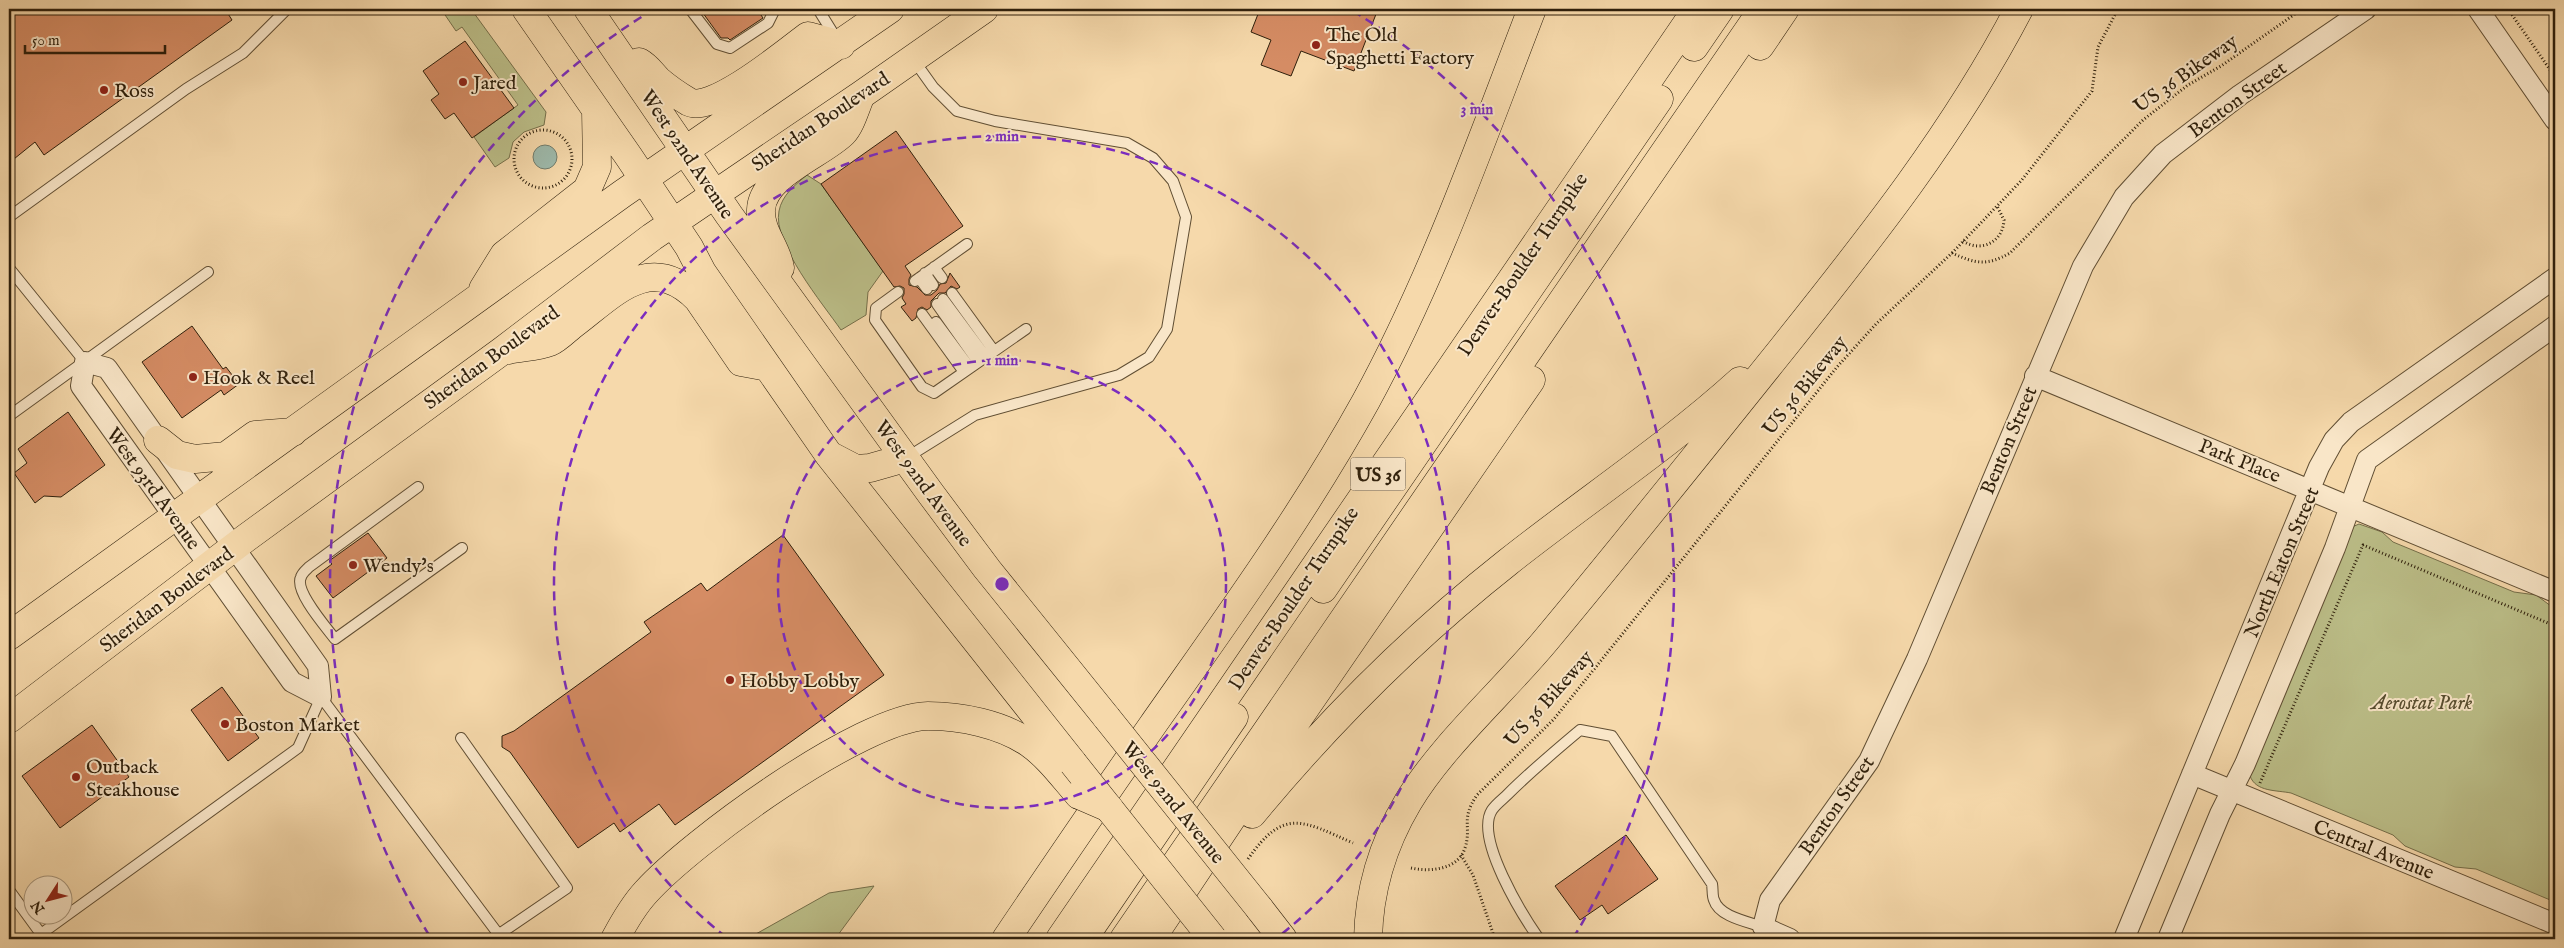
<svg xmlns="http://www.w3.org/2000/svg" width="2564" height="948" font-family="'IM FELL English',serif">
	<rect width="100%" height="100%" fill="#f6d9ab"/>
	<filter id="stains"><feTurbulence type="fractalNoise" baseFrequency=".004" numOctaves="4"/><feColorMatrix values="0 0 0 0 .2 0 0 0 0 .09 0 0 0 0 .02 0 0 0 .5 -.17"/></filter>
	<radialGradient id="worn" r=".72"><stop offset=".6" stop-color="#630" stop-opacity="0"/><stop offset="1" stop-color="#630" stop-opacity=".3"/></radialGradient>
	<path fill="#bcbf89" stroke="#756f4a" d="M441 9H471L546 112 544 125 524 132 513 142 509 158 495 167 474 137 518 105 462 27 456 31Z
		M807 175 821 184 883 271 868 292 866 315 841 330C823 304 772 243 779 211 782 195 795 185 807 175Z
		M2359 524 2382 532 2393 542 2514 592 2536 595 2555 609V902L2476 869 2455 867 2405 846 2393 835 2291 793C2276 790 2256 792 2250 776L2352 527Z
		M874 886 835 939H747L829 893Z"/>
	<path fill="#9dbaac" stroke="#717c6c" d="M533 157a12 12 0 1 1 24 0a12 12 0 1 1-24 0Z"/>
	<path fill="#d58c64" stroke="#2e1f0b" d="M9 9H225L232 20 44 155 35 142 9 163Z
		M700 9H757L763 18 730 40 728 38H721Z
		M1260 9H1378L1354 71 1301 51 1291 76 1261 65 1271 40 1251 32Z
		M465 41 514 108 472 138 454 113 445 119 431 100 439 94 423 71Z
		M896 131 963 226 905 266 911 275 909 279V285L917 287 925 295H931L937 290 940 284 946 283 950 273 960 287 957 289 951 286 945 293H939L931 301V307L927 310 922 307 918 309 916 318 912 321 901 307 906 304 902 298 904 294V288L900 286 894 287 821 184Z
		M192 326 223 369 226 367 239 384 224 395 221 390 182 418 142 362Z
		M68 412 105 465 61 497 44 496 35 503 14 473 27 463 18 449Z
		M368 533 387 558 333 598 316 576 332 564 329 561Z
		M783 535 884 675 675 825 659 804 620 832 614 823 578 848 510 752 502 747V736L514 731 651 632 644 622 701 583 707 591Z
		M222 687 259 738 228 761 191 710Z
		M92 725 129 777 60 828 22 776Z
		M1626 835 1658 879 1608 914 1602 905 1580 920 1555 886Z"/>
	<g fill="none" stroke-linecap="round" stroke-linejoin="round">
		<defs>
			<path id="lane" d="M690 9 717 44 730 48 768 23 775 9
				M818 9 836 38
				M9 217 186 89 243 53 287 9
				M934 267 942 278
				M9 268 85 362
				M925 273 933 285
				M919 278 927 289
				M915 281 967 244
				M898 292 876 308 875 320 922 387 934 393 1026 329
				M952 293 994 351
				M943 299 986 357
				M937 304 978 362
				M922 314 964 372
				M936 322 970 368
				M9 416 208 272
				M906 458 975 415 1119 375 1149 357 1167 329 1186 217 1173 181 1153 158 1127 143 995 121 957 111 933 87 913 59
				M418 487 309 567C306 570 302 573 301 577 294 591 326 627 335 639L462 548
				M461 738 567 888 498 935
				M9 890 41 934
				M34 939 298 748 321 697 502 939
				M1539 939C1523 916 1474 838 1492 810 1496 804 1503 799 1508 794 1531 771 1555 751 1580 730L1612 736 1712 884C1713 889 1712 896 1714 900 1719 917 1749 922 1763 927"/>
			<path id="street" d="M2478 9 2555 120
				M85 362 107 368 318 666 321 697 292 682 81 386Z
				M2035 376 2555 592
				M2192 774 2555 924
				M1790 939 1763 927 1770 900 1869 761 1917 659 2083 266 2124 197 2163 154 2240 95 2366 9
				M2124 939 2319 467 2334 440 2351 422 2555 278
				M2168 939 2220 814 2245 764 2335 548 2367 460 2555 326"/>
			<path id="primary" d="M526 9 629 157 689 247 702 272 829 455 1073 763
				M588 9 729 215 931 494 987 569 1107 718
				M639 62C648 67 651 73 658 80 667 88 679 96 689 102 712 114 789 50 808 36L841 45
				M780 268C777 248 760 232 761 210 762 175 822 154 843 133 851 125 856 106 861 95
				M483 289 504 255 587 190 597 167 596 110
				M508 350C521 347 537 347 550 342 557 339 565 331 571 326 613 295 649 250 698 299L741 362 768 367
				M158 440 177 455 195 459 226 456 255 435 293 432
				M831 456 856 469 870 468 905 458
				M9 636 622 194 890 9
				M9 719 246 538 502 351 652 237 861 95 984 9
				M1259 908 1283 939"/>
			<path id="highway" d="M1760 46 1785 9
				M1694 47 1720 9
				M1323 589 1659 99
				M1252 814C1329 721 1413 637 1508 562 1585 501 1667 447 1740 381
				M615 939C624 922 633 906 646 892 691 842 862 717 928 716 961 716 1001 724 1029 743 1049 757 1063 777 1079 795
				M1006 939C1054 868 1103 796 1152 726 1227 619 1303 515 1366 401 1434 276 1481 141 1532 9
				M1060 939 1697 9
				M1083 939 1234 717
				M1124 939 1763 9
				M1151 939 1295 723 1531 380
				M1368 939C1369 891 1383 844 1408 802 1443 744 1502 693 1546 640 1626 544 1704 446 1782 349 1869 240 1955 132 2019 9"/>
		</defs>
		<use href="#lane" stroke="#604e33" stroke-width="12"/>
		<use href="#street" stroke="#604e33" stroke-width="22"/>
		<use href="#primary" stroke="#2e1f0b" stroke-width="29"/>
		<use href="#highway" stroke="#2e1f0b" stroke-width="29"/>
		<path stroke="#2e1f0b" stroke-width="3" stroke-dasharray="1 2.5" stroke-linecap="butt" d="M2508 9 2555 77
			M514 159a29 29 0 1 1 58 0a29 29 0 1 1-58 0Z
			M1963 241C1981 253 2003 242 2004 220L1997 206
			M1952 253 2021 181 2092 91 2098 47 2118 9
			M2260 783 2363 545 2555 626
			M1461 855 1473 875 1495 939
			M1248 859C1284 807 1303 821 1353 843
			M1411 868C1430 872 1458 870 1465 848 1472 826 1460 820 1477 795L1554 719 1837 367 1876 324 1952 253C1976 264 1987 266 2010 253L2143 120 2188 85 2221 66 2302 9"/>
		<use href="#lane" stroke="#f9e6c8" stroke-width="10"/>
		<use href="#street" stroke="#f9e6c8" stroke-width="20"/>
		<use href="#primary" stroke="#f6d9ab" stroke-width="28"/>
		<use href="#highway" stroke="#f6d9ab" stroke-width="28"/>
		<defs>
			<path id="primary-bridge" d="M1107 718 1259 908
				M1073 763 1213 939"/>
			<path id="highway-bridge" d="M1079 795 1109 808"/>
		</defs>
		<use href="#primary-bridge" stroke="#2e1f0b" stroke-width="29" stroke-linecap="butt"/>
		<use href="#highway-bridge" stroke="#2e1f0b" stroke-width="29" stroke-linecap="butt"/>
		<use href="#primary-bridge" stroke="#f6d9ab" stroke-width="28"/>
		<use href="#highway-bridge" stroke="#f6d9ab" stroke-width="28"/>
	</g>
	<g fill="none" stroke="#7b2cbf" stroke-width="2.5" stroke-dasharray="9 6">
		<circle cx="1002" cy="584" r="224"/>
		<path d="M726 937A448 448 0 1 1 1278 937"/>
		<path d="M429 935A672 672 0 0 1 651 11M1353 11A672 672 0 0 1 1575 935"/>
	</g>
	<g fill="#8f2418" stroke="#f9e6c8" stroke-width="2">
		<circle cx="1316" cy="45" r="5"/>
		<circle cx="463" cy="82" r="5"/>
		<circle cx="104" cy="90" r="5"/>
		<circle cx="193" cy="377" r="5"/>
		<circle cx="353" cy="565" r="5"/>
		<circle cx="730" cy="680" r="5"/>
		<circle cx="225" cy="724" r="5"/>
		<circle cx="76" cy="777" r="5"/>
	</g>
	<g text-anchor="middle" stroke-width="4" stroke-linejoin="round" paint-order="stroke">
		<rect fill="#f9e6c8" stroke="#6b5b44" stroke-width="1" x="1350.5" y="457.5" width="55" height="33" rx="4"/>
		<g font-size="19" font-weight="bold" fill="#2e1f0b">
			<text x="1378" y="481">US 36</text>
		</g>
		<g font-size="20" fill="#2e1f0b" stroke="#f9e6c8" text-anchor="start">
			<text x="1326" y="41">The Old<tspan x="1326" dy="23">Spaghetti Factory</tspan></text>
			<text x="473" y="89">Jared</text>
			<text x="114" y="97">Ross</text>
			<text x="203" y="384">Hook &amp; Reel</text>
			<text x="363" y="572">Wendy's</text>
			<text x="740" y="687">Hobby Lobby</text>
			<text x="235" y="731">Boston Market</text>
			<text x="86" y="773">Outback<tspan x="86" dy="23">Steakhouse</tspan></text>
		</g>
		<g font-size="20" fill="#2e1f0b" stroke="#f9e6c8">
			<text transform="translate(2185 73) rotate(-35)" y="7">US 36 Bikeway</text>
			<text transform="translate(2237 99) rotate(-36)" y="7">Benton Street</text>
			<text transform="translate(820 121) rotate(-34)" y="7">Sheridan Boulevard</text>
			<text transform="translate(688 154) rotate(56)" y="7">West 92nd Avenue</text>
			<text transform="translate(1522 264) rotate(-56)" y="7">Denver–Boulder Turnpike</text>
			<text transform="translate(491 357) rotate(-36)" y="7">Sheridan Boulevard</text>
			<text transform="translate(1804 385) rotate(-51)" y="7">US 36 Bikeway</text>
			<text transform="translate(2008 440) rotate(-67)" y="7">Benton Street</text>
			<text transform="translate(2240 460) rotate(22)" y="7">Park Place</text>
			<text transform="translate(924 483) rotate(54)" y="7">West 92nd Avenue</text>
			<text transform="translate(154 488) rotate(54)" y="7">West 93rd Avenue</text>
			<text transform="translate(2281 562) rotate(-67)" y="7">North Eaton Street</text>
			<text transform="translate(1293 598) rotate(-56)" y="7">Denver–Boulder Turnpike</text>
			<text transform="translate(166 599) rotate(-37)" y="7">Sheridan Boulevard</text>
			<text transform="translate(1548 698) rotate(-48)" y="7">US 36 Bikeway</text>
			<text transform="translate(1174 802) rotate(51)" y="7">West 92nd Avenue</text>
			<text transform="translate(1836 805) rotate(-55)" y="7">Benton Street</text>
			<text transform="translate(2374 849) rotate(22)" y="7">Central Avenue</text>
		</g>
		<g font-size="20" font-style="italic" fill="#594f31" stroke="#f9e6c8">
			<text x="2422" y="709">Aerostat Park</text>
		</g>
	</g>
	<circle cx="1002" cy="584" r="8" fill="#7b2cbf" stroke="#f9e6c8" stroke-width="2.5"/>
	<g font-size="15" text-anchor="middle" font-weight="bold" fill="#7b2cbf" stroke="#f9e6c8" stroke-width="4" stroke-linejoin="round" paint-order="stroke">
		<text x="1477" y="114">3 min</text>
		<text x="1002" y="141">2 min</text>
		<text x="1002" y="365">1 min</text>
	</g>
	<rect width="2564" height="948" fill="none" stroke="#f6d9ab" stroke-width="30"/>
	<rect x="10" y="10" width="2544" height="928" fill="none" stroke="#2e1f0b" stroke-width="2.5"/>
	<rect x="15" y="15" width="2534" height="918" fill="none" stroke="#2e1f0b"/>
	<g transform="translate(48 900) rotate(234)"><circle r="24" fill="#f9e6c8" stroke="#a8967c"/>
	<path d="M0-4L9 19L0 12L-9 19Z" fill="#8f2418"/>
	<text y="-8" font-size="14" font-weight="bold" text-anchor="middle" fill="#2e1f0b">N</text>
	</g>
	<path d="M25 45v8h140v-8" fill="none" stroke="#2e1f0b" stroke-width="2.5"/>
	<text x="32" y="45" font-size="15" fill="#2e1f0b" stroke="#f9e6c8" stroke-width="4" paint-order="stroke">50 m</text>
	<rect width="100%" height="100%" filter="url(#stains)"/>
	<rect width="100%" height="100%" fill="url(#worn)"/>
</svg>
